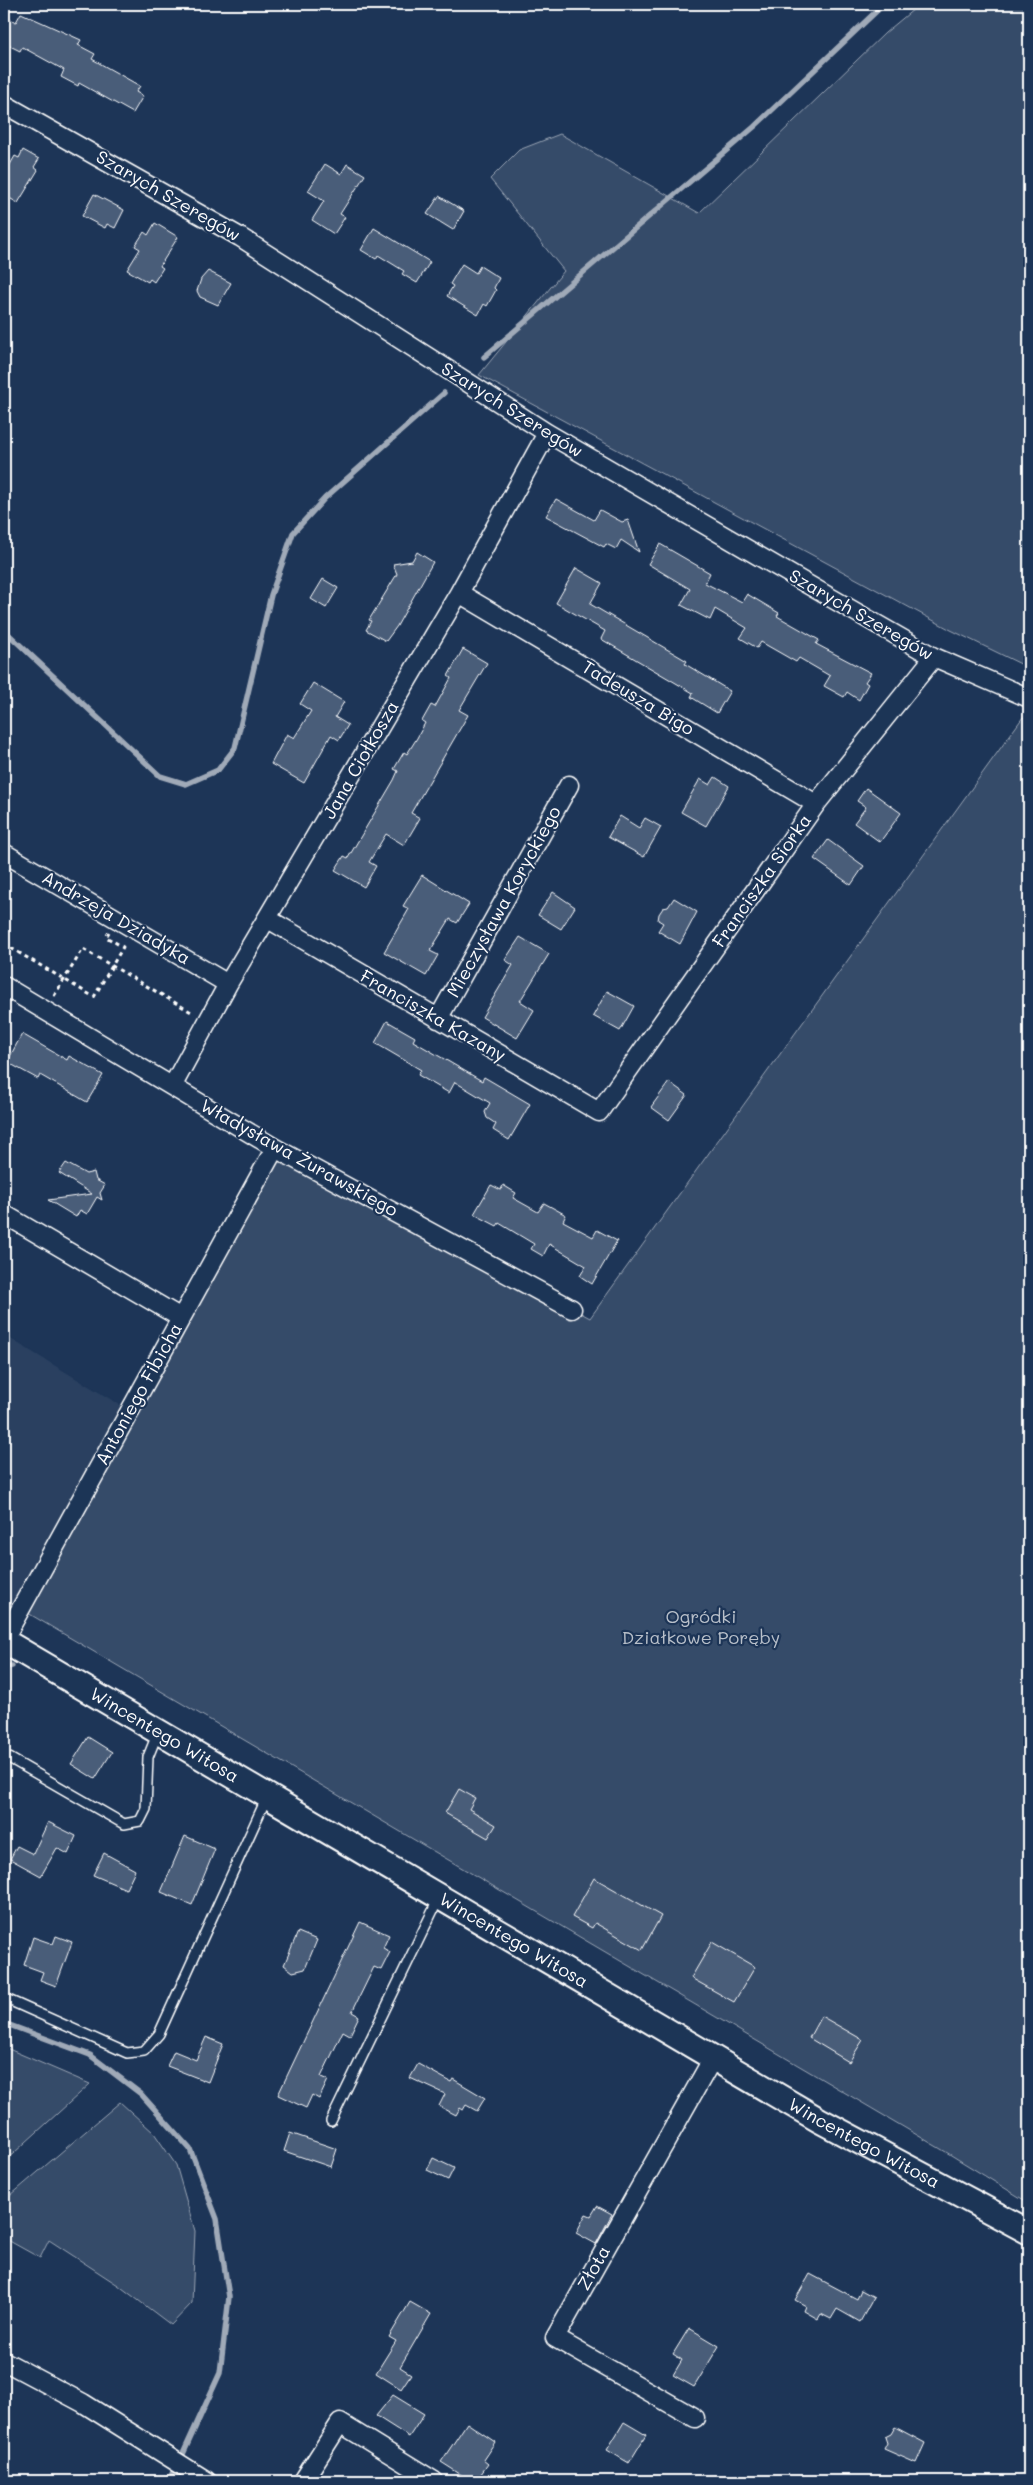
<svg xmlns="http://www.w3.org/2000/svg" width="1033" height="2485" font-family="Mali,sans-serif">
	<rect width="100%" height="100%" fill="#1d3557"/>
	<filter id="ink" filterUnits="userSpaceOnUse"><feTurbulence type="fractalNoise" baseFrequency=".02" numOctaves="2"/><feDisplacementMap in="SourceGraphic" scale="10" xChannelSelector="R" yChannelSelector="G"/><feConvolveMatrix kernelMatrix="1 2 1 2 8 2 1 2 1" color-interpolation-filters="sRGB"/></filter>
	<g filter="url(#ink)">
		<path fill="#2a4161" d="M4 1335 130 1411 21 1609 4 1610Z"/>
		<path fill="#364b69" stroke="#9aa5b4" d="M920 4H1029V668L951 630 479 375 564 271 490 179 519 150 560 134 699 213 885 33Z
			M1023 717 1029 720V2203L946 2152 21 1609 275 1148 590 1318Z
			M4 2047 90 2084 4 2162Z
			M120 2102 154 2133 176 2165 195 2231 192 2303 171 2325 118 2285 49 2240 40 2258 4 2238V2201Z"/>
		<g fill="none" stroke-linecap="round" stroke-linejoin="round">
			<path stroke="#a0aab8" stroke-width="5.5" d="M484 357 754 127 884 4
				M4 630 160 776 186 784 218 770 235 748 271 595 293 533 325 498 444 393
				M4 1667 12 1666
				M4 2023 90 2055 141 2094 190 2149 217 2219 229 2297 220 2373 183 2454
				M169 2481 174 2472"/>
		</g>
		<path fill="#4a5d79" stroke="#fff" d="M21 13 81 40 78 45 95 54 92 59 140 86 136 92 143 96 133 113 79 83 78 86 61 77 64 70 22 47 20 51 4 43V26L8 18 16 22Z
			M23 150 39 159 34 167 38 170 18 203 4 195V175L15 156 19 158Z
			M325 164 341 174 347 164 365 175 340 214 345 217 334 234 312 220 324 201 308 191Z
			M94 194 124 210 115 228 107 224 105 228 82 216Z
			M439 196 464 211 453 230 427 214Z
			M155 223 178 237 160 266 163 268 154 282 150 279 148 282 127 270 140 249 135 246 144 232 148 235Z
			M374 228 430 262 417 283 402 274 404 271 378 255 376 259 361 250Z
			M462 264 476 273 480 266 499 278 494 288 496 290 487 306 484 304 478 315 447 296 453 286 450 284Z
			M208 271 231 283 218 305 200 297 197 291 201 279Z
			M556 499 594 520 600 510 622 522 628 520 639 552 621 540 616 549 606 544 604 547 546 516Z
			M660 544 710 573 705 583 742 602 747 594 779 613 777 616 819 640 816 644 871 673 865 682 868 684 859 700 847 692 844 697 824 686 830 676 799 658 796 662 761 642 757 648 740 638 747 628 715 609 710 620 681 605 690 589 648 564Z
			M417 552 433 562 397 626 386 641 366 630 371 621 369 620 397 574 393 564 412 561Z
			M576 568 602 583 590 604 687 661 685 664 730 691 717 713 691 697 693 693 601 639 605 631 556 603Z
			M323 579 338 588 326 608 311 599Z
			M463 649 487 663 459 710 468 715 411 813 420 818 404 845 386 834 369 862 376 866 364 887 335 870 344 856 348 858 394 780 398 771 394 769 404 752 407 754 417 738 425 723 422 721 431 705 435 707 451 678 448 676Z
			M313 683 344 702 335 717 348 725 339 740 331 735 304 783 271 764 287 734 294 738 311 711 300 704Z
			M715 777 729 786 706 826 681 812 700 779 710 785Z
			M866 788 901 813 880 842 854 823 866 807 857 801Z
			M620 816 639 828 645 818 661 827 644 857 608 837Z
			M828 840 864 866 851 885 814 859Z
			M422 875 469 904 457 923 450 919 430 951 438 955 426 976 384 952 409 909 403 906Z
			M553 892 575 907 561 929 538 915Z
			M674 898 697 912 680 944 658 931 663 923 658 920 659 914 663 908 668 907Z
			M520 937 549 954 520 1001 534 1010 517 1038 482 1017 513 965 505 960Z
			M607 991 634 1006 620 1031 593 1016Z
			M387 1021 415 1037 413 1041 482 1081 484 1077 530 1104 509 1140 493 1130 496 1124 487 1118 485 1112 490 1103 455 1082 449 1093 418 1075 421 1070 375 1043Z
			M22 1034 67 1060 69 1056 103 1075 87 1102 40 1075 38 1079 7 1062Z
			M669 1082 687 1095 669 1120 651 1107Z
			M66 1163 86 1174 94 1172 96 1180 105 1185 100 1193 102 1200 97 1197 87 1214 80 1210 76 1217 48 1200 92 1194 59 1173Z
			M491 1185 501 1190 503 1185 516 1193 513 1198 538 1212 544 1203 566 1215 563 1221 593 1237 597 1230 617 1241 592 1284 580 1276 586 1266 549 1244 543 1256 531 1249 534 1244 499 1223 497 1226 474 1214Z
			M88 1737 112 1752 95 1779 71 1764Z
			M459 1789 475 1798 469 1809 496 1825 488 1838 445 1813Z
			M48 1822 76 1836 68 1854 57 1848 41 1876 10 1859 17 1846 33 1854Z
			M185 1836 215 1849 192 1905 161 1892Z
			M104 1853 135 1870 126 1889 93 1875Z
			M594 1878 661 1916 642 1950 595 1923 592 1928 572 1917Z
			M360 1922 389 1935 383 1948 390 1952 381 1970 374 1967 352 2012 359 2016 350 2035 343 2031 321 2077 328 2080 319 2099 312 2095 306 2108 278 2095Z
			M298 1932 317 1940 305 1969 293 1972 284 1965Z
			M56 1936 72 1942 56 1986 40 1980 43 1972 24 1965 33 1937 53 1944Z
			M712 1942 755 1967 734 2002 691 1978Z
			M821 2016 863 2040 849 2062 809 2038Z
			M206 2037 223 2044 208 2082 167 2066 174 2051 196 2060Z
			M418 2064 451 2082 453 2079 485 2098 477 2111 466 2105 463 2110 460 2108 456 2115 439 2106 445 2094 410 2078Z
			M290 2133 337 2149 331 2167 284 2151Z
			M433 2158 454 2168 448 2180 427 2170Z
			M597 2206 612 2214 596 2244 576 2233 586 2214 591 2216Z
			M810 2274 857 2299 861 2290 874 2297 860 2322 837 2309 831 2319 821 2314 818 2319 804 2311 806 2306 795 2300Z
			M410 2302 431 2314 400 2367 411 2374 401 2389 376 2373 396 2341 389 2337Z
			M689 2328 719 2346 694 2387 673 2375 682 2360 673 2354Z
			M393 2395 424 2414 409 2437 376 2416Z
			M624 2422 646 2435 629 2463 607 2450Z
			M467 2423 495 2442 483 2460 488 2464 476 2481H471L441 2462Z
			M895 2427 925 2443 916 2463 884 2449 887 2443 885 2437 891 2434Z"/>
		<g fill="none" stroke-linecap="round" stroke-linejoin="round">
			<defs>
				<path id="lane" d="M4 1755 124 1824 140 1821 146 1809 148 1757 158 1732
					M4 1998 127 2053 144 2051 159 2034 267 1797
					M331 2121 439 1898"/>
				<path id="street" d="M4 104 240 237 547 433 826 595 934 657 1029 698
					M459 593 816 804
					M4 853 228 984
					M268 919 599 1112 816 804 934 657
					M4 986 275 1148 572 1309
					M438 1019 569 785
					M173 1085 228 984 459 593 547 433
					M4 1214 181 1318
					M4 1639 275 1148
					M4 2361 83 2403 207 2481
					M695 2418 555 2338 713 2058
					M303 2481 340 2423 434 2481"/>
				<g id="secondary">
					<path id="s1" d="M4 1641 819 2120 1029 2232"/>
				</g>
			</defs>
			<use href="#lane" stroke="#fff" stroke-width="12"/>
			<use href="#street" stroke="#fff" stroke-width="21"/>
			<use href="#secondary" stroke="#fff" stroke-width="28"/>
			<path stroke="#fff" stroke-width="3" stroke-dasharray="4 4" stroke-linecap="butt" d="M4 944 94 997 123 947 106 937 109 932
				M54 996 83 949 193 1013"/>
			<use href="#lane" stroke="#1d3557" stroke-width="9"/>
			<use href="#street" stroke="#1d3557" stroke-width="18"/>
			<use href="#secondary" stroke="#1d3557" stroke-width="24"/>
		</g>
	</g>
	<g text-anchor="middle" stroke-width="4.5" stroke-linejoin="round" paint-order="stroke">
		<g font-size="18" fill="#fff" stroke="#1d3557">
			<text transform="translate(168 196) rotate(30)" y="6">Szarych Szeregów</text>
			<text transform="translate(512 410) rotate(32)" y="6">Szarych Szeregów</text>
			<text transform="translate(861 615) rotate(30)" y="6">Szarych Szeregów</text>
			<text transform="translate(638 698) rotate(31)" y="6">Tadeusza Bigo</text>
			<text transform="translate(361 760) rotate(-60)" y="6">Jana Ciołkosza</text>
			<text transform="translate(762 881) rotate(-55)" y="6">Franciszka Siorka</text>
			<text transform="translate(504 902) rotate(-61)" y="6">Mieczysława Koryckiego</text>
			<text transform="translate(116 918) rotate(30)" y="6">Andrzeja Dziadyka</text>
			<text transform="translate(433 1016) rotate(30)" y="6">Franciszka Kazany</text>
			<text transform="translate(299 1158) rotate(29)" y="6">Władysława Żurawskiego</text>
			<text transform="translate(139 1394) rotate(-61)" y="6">Antoniego Fibicha</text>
			<text dy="6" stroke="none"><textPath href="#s1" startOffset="186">Wincentego Witosa</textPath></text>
			<text dy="6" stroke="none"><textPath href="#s1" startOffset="591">Wincentego Witosa</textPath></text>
			<text dy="6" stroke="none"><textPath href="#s1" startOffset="996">Wincentego Witosa</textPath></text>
			<text transform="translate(594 2268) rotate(-61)" y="6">Złota</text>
		</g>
		<g font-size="18" fill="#b9c0ca" stroke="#1d3557">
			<text x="701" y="1623">Ogródki<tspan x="701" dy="21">Działkowe Poręby</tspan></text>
		</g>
	</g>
	<rect width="1033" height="2485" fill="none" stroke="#1d3557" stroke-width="20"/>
	<rect x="10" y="10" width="1013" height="2465" fill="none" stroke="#fff" stroke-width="2" filter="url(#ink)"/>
</svg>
